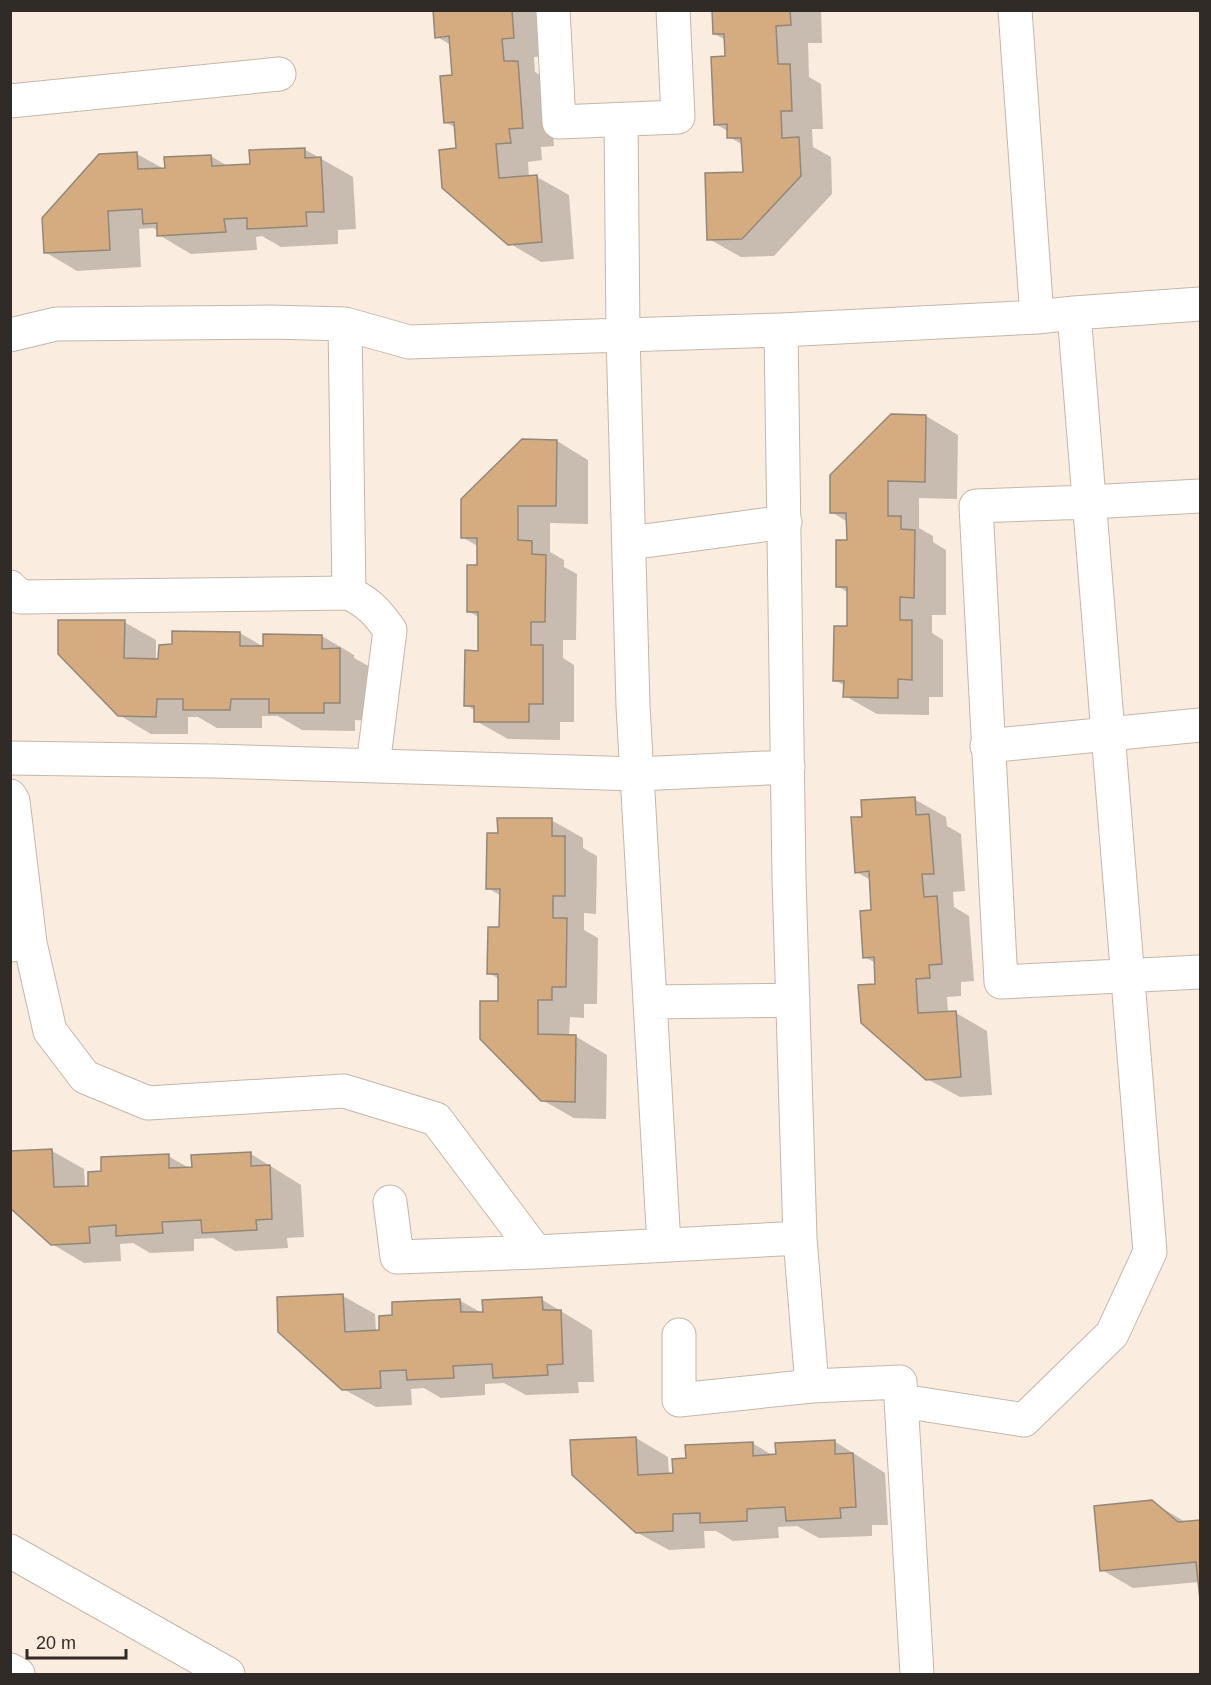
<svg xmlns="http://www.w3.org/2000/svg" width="1211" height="1685" font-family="Arial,sans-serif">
	<rect width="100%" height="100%" fill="#faecde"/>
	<path fill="#0003" d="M435 10H542L545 56 534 57 535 72 549 80 554 146 541 147 542 160 528 162 529 177H537L569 195 574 259 541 262 509 243 458 150 456 128 445 122 453 76 451 45 437 37Z
		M713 10H821L822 43H808L809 77 821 84 823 129H812L813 147 831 157 832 194 774 256 741 257 709 239 744 174 743 145 729 137 728 131 715 124 726 58V40L714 34Z
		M304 149 353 177 356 229 338 230V244L281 247 262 236 256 237 257 250 191 254 159 235V231L153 228 139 229 141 267 77 271 45 252 137 154 164 169 211 156 229 167 252 166Z
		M926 416 958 435 957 499 919 498V528L933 536V542L946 550V615H932V633L943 640V697H929V715L877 714 845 696V686L835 680 848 627 849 593 837 586 848 542V522L831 512Z
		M557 441 588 460V524L550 523V552L564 560V567L577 574 576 640H563V658L574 665V722H560V740L508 739 476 721V711L466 705 479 652 480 618 468 611 479 566V547L462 537Z
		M124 622 156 640V660L240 633 264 647V636H322L354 655V658L372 668V721L355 720V731L302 730 278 716H262V728H217L198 717H188V734H151L119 715Z
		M914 799 946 817 947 826 961 834 965 891 953 892 954 907 969 916 974 981 961 982V996L947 997 948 1013H956L987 1031 992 1095 960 1097 927 1079 877 985 876 963 864 957 873 911 871 880 856 872 863 818Z
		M551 820 583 838V848L597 856 596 914 584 913V930L598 938 597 1004H584V1018L570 1017 569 1036H575L607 1055 606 1119 574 1118 542 1100 499 1003V979L489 973 501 929V896L488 888 499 835Z
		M52 1151 84 1169 85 1187H90L103 1172 168 1156 191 1169 251 1154 301 1185 304 1237 287 1238 288 1248 235 1251 213 1238 194 1239V1251L150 1253 133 1243 120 1244 121 1261 84 1263 52 1244Z
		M343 1296 375 1314 376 1332H381L394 1317 459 1300 482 1313 541 1299 592 1330 594 1382H578L579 1393 526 1395 504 1383 485 1384V1395L441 1398 424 1388 411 1389 412 1405 376 1407 343 1389Z
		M636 1438 668 1457 669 1475H674L687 1460 752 1443 774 1456 834 1441 885 1473 888 1525H872V1536L819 1538 797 1526 778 1527 779 1538 733 1541 716 1531H704L705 1548 669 1550 636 1532 571 1442Z
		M1152 1502 1187 1523 1200 1522V1595L1199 1582 1133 1588 1102 1570Z"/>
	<path fill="#d5ac7f" stroke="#93877a" stroke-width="1.5" d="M433 10H512L514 38 502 39 504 61H518L523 128 509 129 511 143 496 144 499 178 537 175 542 242 508 245 442 188 439 150 456 148 454 122 444 123 440 76 452 75 449 36 435 38Z
		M712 10H790L791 25 776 26 778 64H790L792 111H781L782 138 799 137 801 176 742 239 707 240 705 173 743 172 741 138H727V124L714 125 711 57 725 56 724 34H713Z
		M305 148V158L321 157 324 212H306L307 226 247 229V218L224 219 226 232 157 236V223L143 224 142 209 108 211 110 250 44 253 42 218 99 154 137 152 138 169 165 168 164 157 211 155 212 166 250 164 249 150Z
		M891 414 926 415 925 482 888 481V516H901V529L915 530 914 598 900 597V620H912V680L898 679V698L843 697 844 681H833L834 626H847V587H836V540H847L846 513H830V475Z
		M522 439 557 440 556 506H518V540L532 541V554L546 555 545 622H531V645H543V704H529V722H474V706H464L465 650 478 651V612H467V565H477V538H461V499Z
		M58 620H125L124 658 158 659 159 645 172 644V631L240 632V646H263V634L322 635V649L340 648V703H324V713H269V699H231L230 710H183V699H157L156 717 118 716 58 654Z
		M915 797 916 815 929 814 934 874H922L924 897 937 896 942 964 929 965 930 978 916 979 918 1013 956 1011 961 1077 926 1080 861 1023 858 985 875 984 874 957 863 958 860 911 871 910 869 871 855 873 851 817H862L861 800Z
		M497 818H552V836H565V896H553V918H567L566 987H552V1000H538V1034L576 1035 575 1102 541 1101 480 1039V1001H498V974H487L488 927H499L500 889H486L487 833H498Z
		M52 1149 54 1187 88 1186V1172L101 1171V1157L169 1154V1168L192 1167 191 1155 251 1152V1166L270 1165 272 1219 256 1220 257 1230 202 1233 201 1220 162 1222 163 1233 116 1236V1225L89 1227 90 1243 51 1245 10 1208V1151Z
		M343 1294 345 1332 379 1330V1316L392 1315V1302L460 1299 461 1312H483L482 1300 542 1297 543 1310H561L563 1364 547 1365 548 1375 493 1378 492 1364 453 1366 454 1378 407 1380 406 1370 380 1371 381 1388 342 1390 278 1332 277 1297Z
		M636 1437 638 1475 673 1473 672 1459 686 1458 685 1445 753 1442V1456L776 1454 775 1443 835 1440V1454L853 1453 856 1507 840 1508 841 1518 786 1521 785 1507 747 1509V1521L700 1523V1513L673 1514V1531L636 1533 572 1475 570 1440Z
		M1152 1500 1178 1522 1200 1520V1600L1196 1562 1100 1571 1094 1506Z"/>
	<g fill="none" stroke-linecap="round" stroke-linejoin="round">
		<defs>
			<path id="minor" d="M553 10 559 122 678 117 673 10
				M1015 10 1037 317
				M10 101 279 74
				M621 120 623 334 633 706 664 1245
				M345 324 349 593
				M781 330 789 878 800 1238
				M10 335 56 324 270 322 345 324 409 342 781 330 1037 317 1074 313 1200 304
				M1200 496 1089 502 976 506 1001 982 1200 972
				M630 543 785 522
				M10 587 20 597 349 593C369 603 377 612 390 630L373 766
				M987 746 1200 725
				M10 758 213 761 637 774 788 767
				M10 796 13 801 30 943 10 945
				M30 943 50 1031 85 1077 148 1103 344 1091 436 1119 536 1252 800 1238 812 1386 679 1400V1335
				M650 1002 793 1000
				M390 1202 397 1257 536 1252
				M812 1386 900 1382 917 1674
				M902 1401 1024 1420 1112 1334 1150 1252 1074 313"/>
			<path id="major" d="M10 1551 228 1674
				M10 1670 18 1674"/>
		</defs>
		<use href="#minor" stroke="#c4b7a9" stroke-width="35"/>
		<use href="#major" stroke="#c4b7a9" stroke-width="35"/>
		<use href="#minor" stroke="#fff" stroke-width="33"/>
		<use href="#major" stroke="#fff" stroke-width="33"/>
	</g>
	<rect width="1211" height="1685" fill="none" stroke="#302b26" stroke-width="24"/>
	<path d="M27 1649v9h99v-9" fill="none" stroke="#302b26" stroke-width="3"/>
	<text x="36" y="1649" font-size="18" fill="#302b26" stroke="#faecde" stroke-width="4.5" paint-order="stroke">20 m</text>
</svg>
